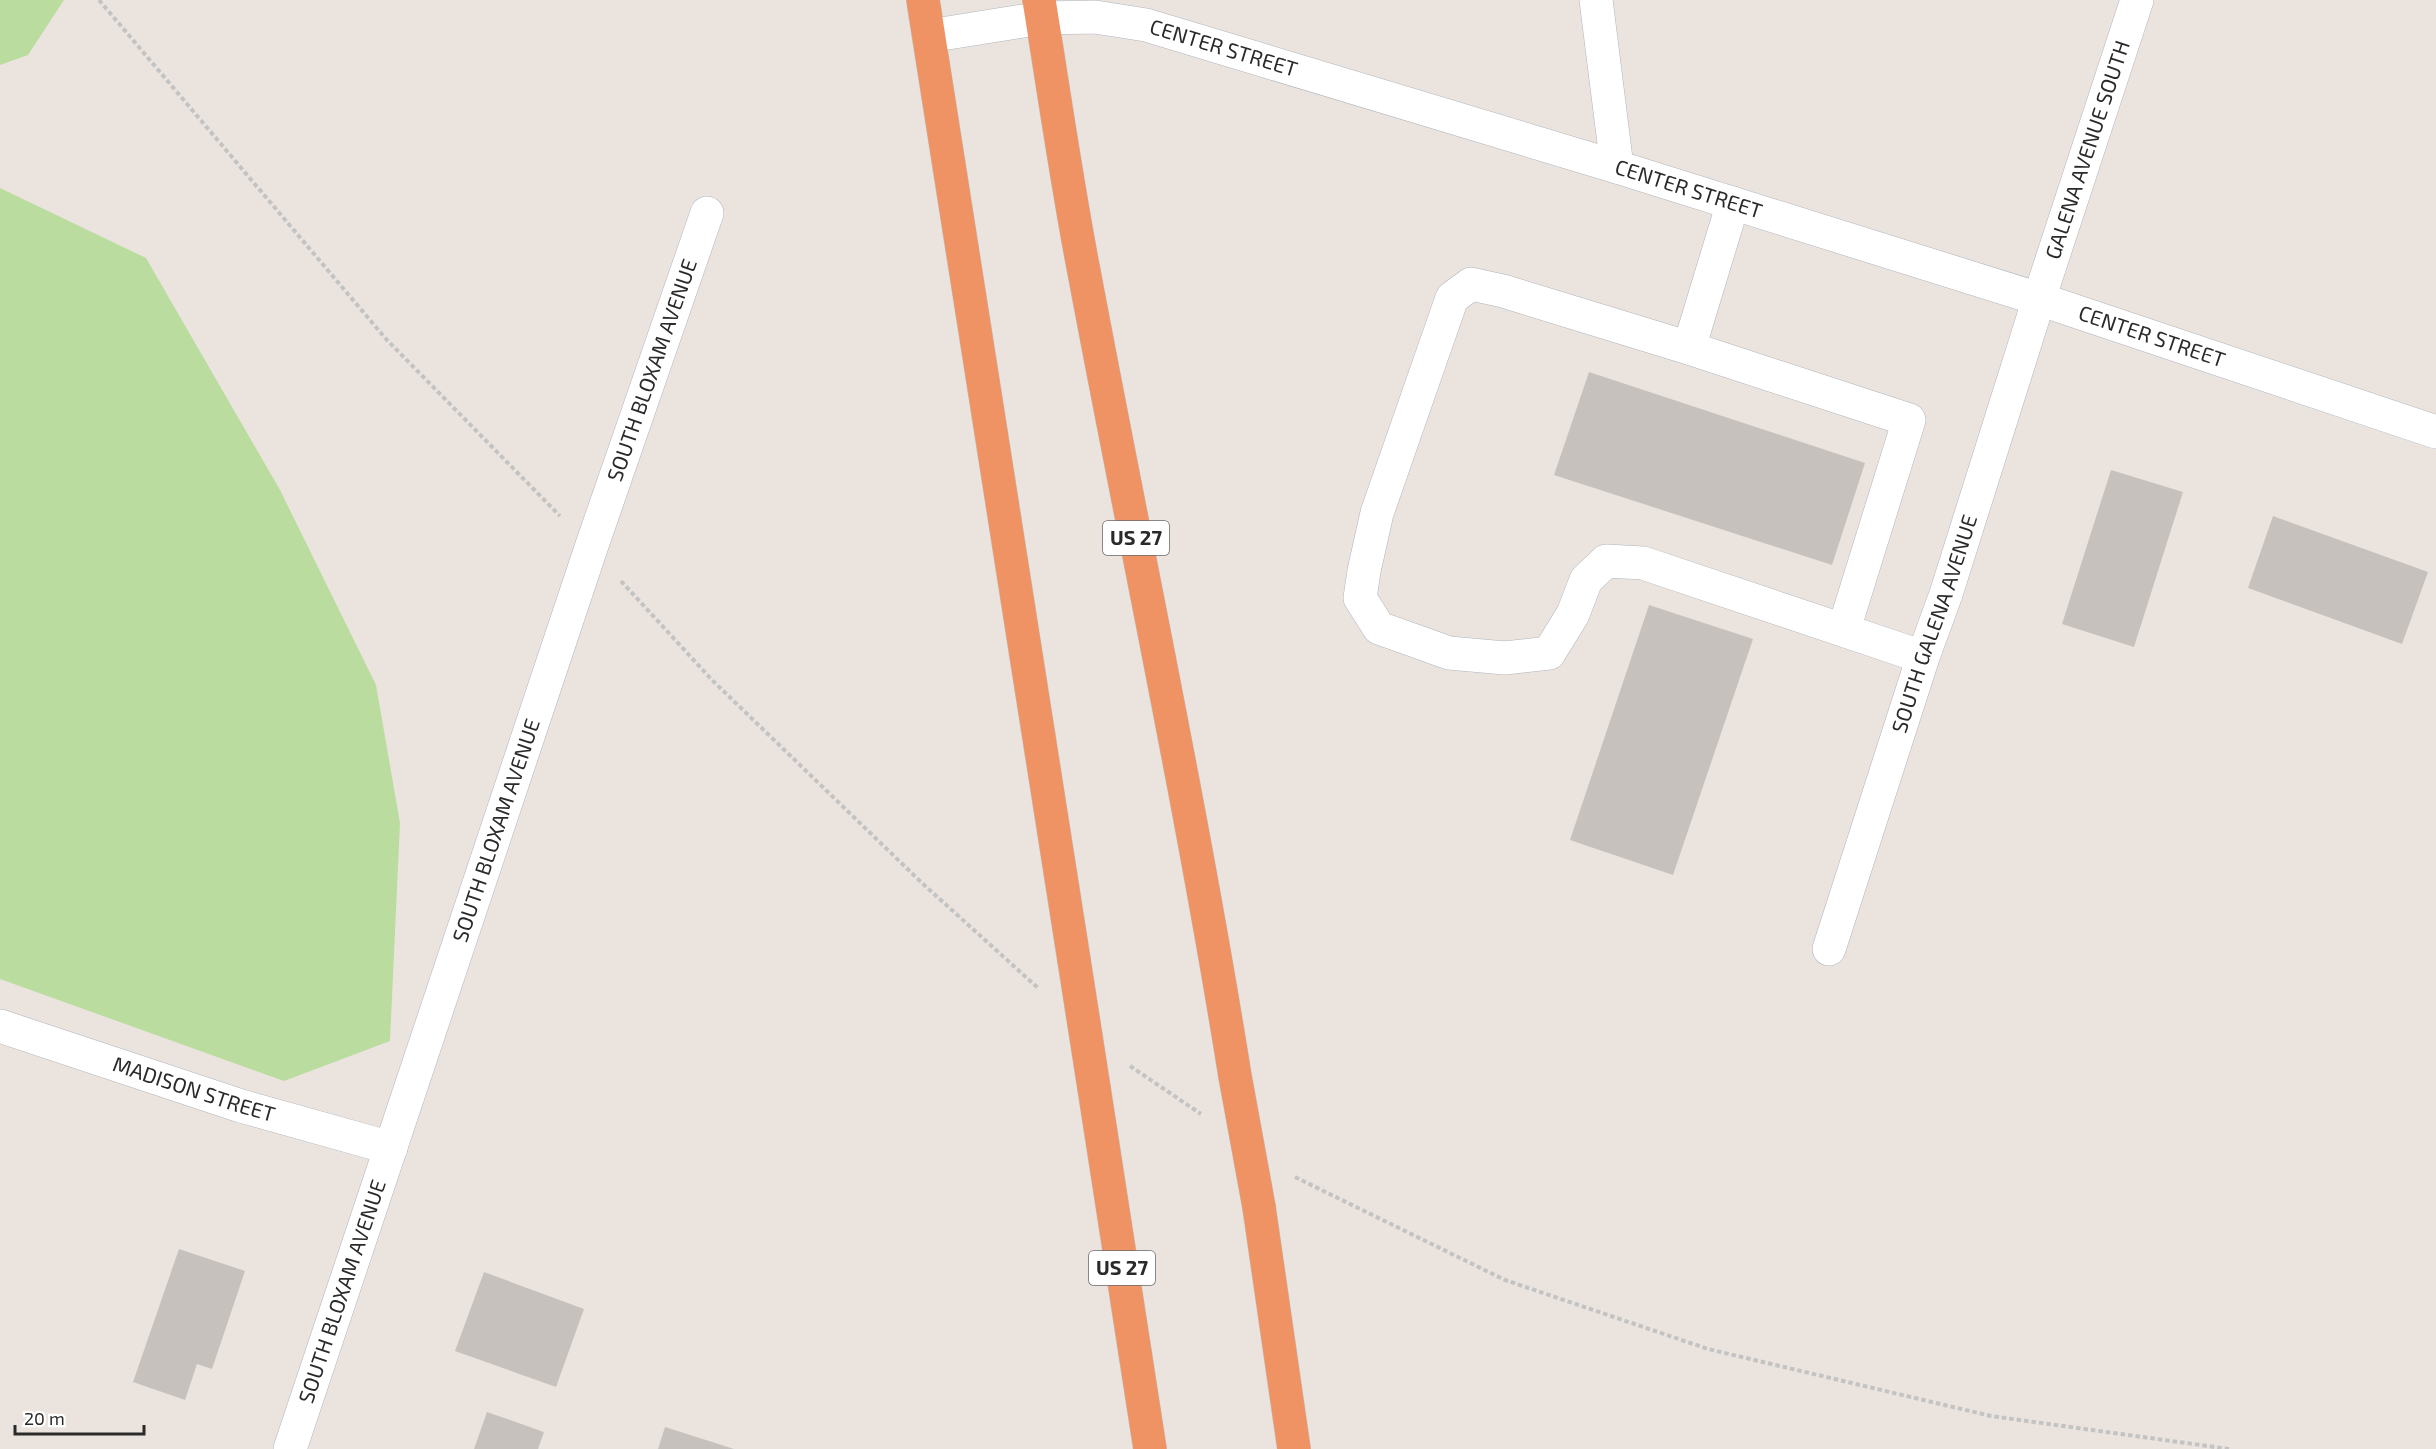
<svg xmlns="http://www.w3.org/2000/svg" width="2436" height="1449" font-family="'Exo 2',sans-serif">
	<rect width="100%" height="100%" fill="#ebe4de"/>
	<path fill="#badc9f" d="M0 0H64L28 55 0 65Z
		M0 188 146 258 280 490 376 685 400 823 390 1041 284 1081 0 979Z"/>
	<path fill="#c6c1bd" d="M1589 372 1865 463 1832 565 1554 475Z
		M2111 470 2183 492 2134 647 2062 624Z
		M2273 516 2428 572 2402 644 2248 588Z
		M1649 605 1753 639 1673 875 1570 840Z
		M179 1249 245 1271 212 1369 197 1364 185 1400 133 1382Z
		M484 1272 584 1309 556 1387 455 1351Z
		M487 1412 544 1432 538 1449H474Z
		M665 1427 734 1449H658Z"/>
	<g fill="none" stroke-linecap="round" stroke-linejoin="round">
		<defs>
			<g id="minor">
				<path d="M1596 0 1617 167"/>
				<path id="s1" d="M929 36 1042 18 1095 17 1146 25 1617 167 2039 299 2436 432"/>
				<path d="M1689 348 1733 203"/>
				<path d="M1844 629 1909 420 1689 348 1503 291 1471 284 1452 298 1377 513 1364 571 1360 598 1379 628 1449 653 1505 658 1549 653 1573 614 1586 580 1606 561 1643 563 1923 657"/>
				<path id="s2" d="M1829 949 1923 657 1946 594 2039 299 2137 0"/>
				<path id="s3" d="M0 1026 241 1106 391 1148"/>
				<path id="s4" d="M290 1449 591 548 707 213"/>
			</g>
			<path id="highway" d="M923 0 1074 960
				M1039 0C1054 92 1067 185 1085 277 1135 543 1192 808 1235 1076
				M1094 1088 1150 1449
				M1259 1207 1294 1449"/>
		</defs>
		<use href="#minor" stroke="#b1b4bc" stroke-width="34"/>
		<use href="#highway" stroke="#c3c3c3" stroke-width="34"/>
		<path stroke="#c3c3c3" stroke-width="4" stroke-dasharray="4.5 3" stroke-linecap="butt" d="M99 0 386 339 560 516
			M621 581 712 680 922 883 1038 988
			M1130 1066 1201 1114
			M1295 1177 1505 1280 1708 1349 1991 1416 2229 1449"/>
		<use href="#minor" stroke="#fff" stroke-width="33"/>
		<use href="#highway" stroke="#ef9364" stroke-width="33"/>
		<defs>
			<path id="highway-bridge" d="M1074 960 1094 1088
				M1235 1076 1259 1207"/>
		</defs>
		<use href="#highway-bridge" stroke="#c3c3c3" stroke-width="34" stroke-linecap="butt"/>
		<use href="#highway-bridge" stroke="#ef9364" stroke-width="33"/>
	</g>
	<g text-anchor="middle" stroke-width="4.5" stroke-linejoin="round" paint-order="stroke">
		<g fill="#fff" stroke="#6a6a6a" stroke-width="1.5">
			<rect x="1103" y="521" width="66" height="34" rx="4.5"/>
			<rect x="1089" y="1251" width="66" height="34" rx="4.5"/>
		</g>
		<g font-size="20" font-weight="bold" fill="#2a2a2a">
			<text x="1136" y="545">US 27</text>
			<text x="1122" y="1275">US 27</text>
		</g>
		<g font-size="21" fill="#2a2a2a" stroke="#fff">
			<text dy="7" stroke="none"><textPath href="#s1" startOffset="300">CENTER STREET</textPath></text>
			<text dy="7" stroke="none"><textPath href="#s2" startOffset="840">GALENA AVENUE SOUTH</textPath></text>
			<text dy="7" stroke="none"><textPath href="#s1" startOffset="786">CENTER STREET</textPath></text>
			<text dy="7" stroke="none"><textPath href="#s1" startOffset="1272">CENTER STREET</textPath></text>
			<text dy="7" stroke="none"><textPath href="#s4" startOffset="1138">SOUTH BLOXAM AVENUE</textPath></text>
			<text dy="7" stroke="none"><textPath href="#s2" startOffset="342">SOUTH GALENA AVENUE</textPath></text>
			<text dy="7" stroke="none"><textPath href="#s4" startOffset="652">SOUTH BLOXAM AVENUE</textPath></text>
			<text dy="7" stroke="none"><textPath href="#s3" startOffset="204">MADISON STREET</textPath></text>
			<text dy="7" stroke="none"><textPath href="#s4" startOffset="166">SOUTH BLOXAM AVENUE</textPath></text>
		</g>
	</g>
	<path d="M15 1425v9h129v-9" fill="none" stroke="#2a2a2a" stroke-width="3"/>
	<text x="24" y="1425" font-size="18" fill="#2a2a2a" stroke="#ffffff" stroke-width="4.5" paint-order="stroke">20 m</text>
</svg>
